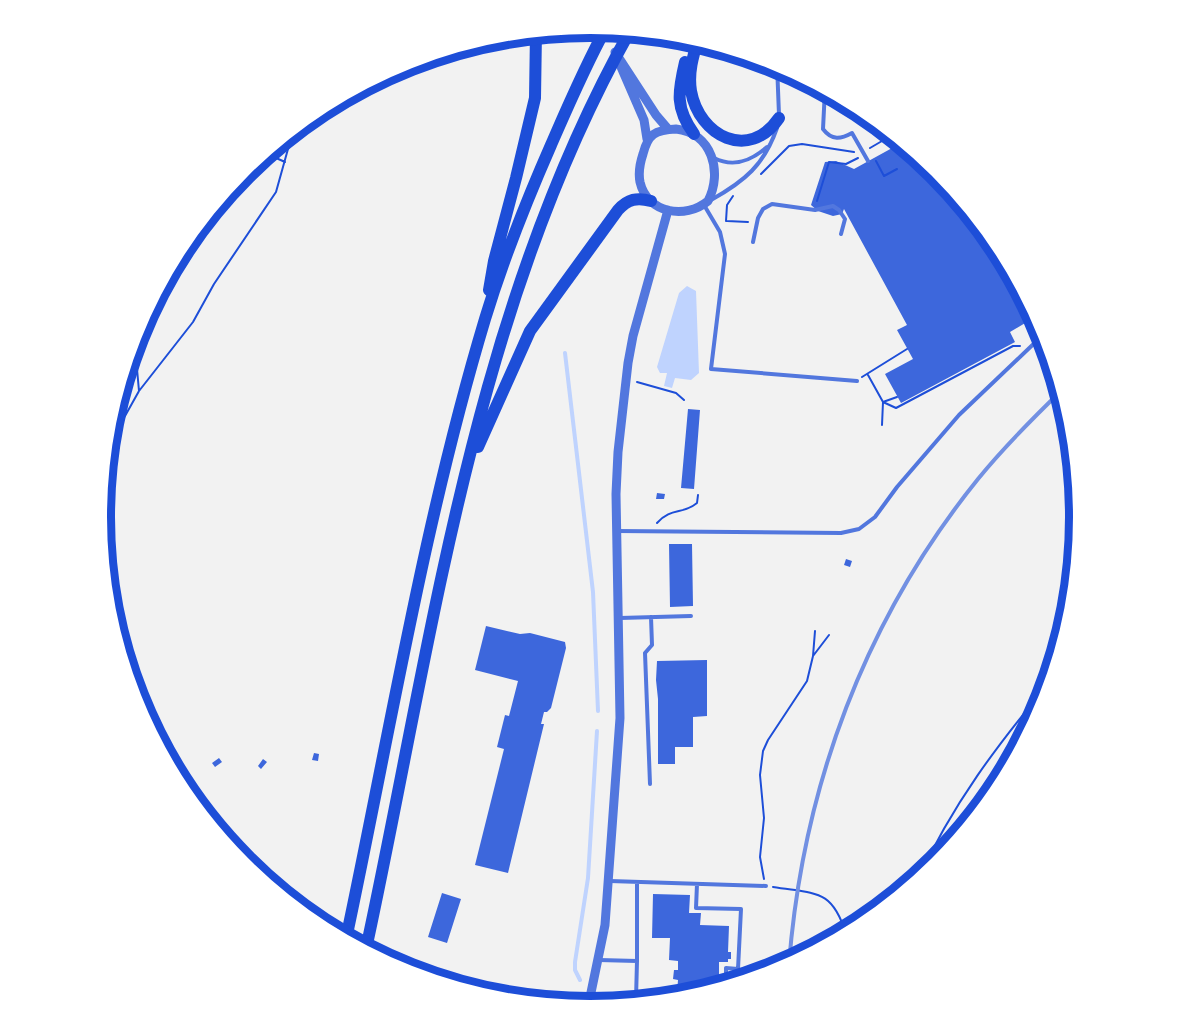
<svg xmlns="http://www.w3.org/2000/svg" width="1182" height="1034" font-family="'Roboto Condensed',sans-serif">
	<rect width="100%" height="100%" fill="#f2f2f2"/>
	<path fill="#bfd3fe" d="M687 286 696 291 699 373 691 380 675 378 672 388 664 386 667 373H660L657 367 679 293Z"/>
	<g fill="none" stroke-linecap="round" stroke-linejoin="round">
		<path stroke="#bfd3fe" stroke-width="4" d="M565 353 593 592 598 711
			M580 980 575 970V962L588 878 597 731
			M603 997 615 1005"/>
	</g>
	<path fill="#3d67dc" d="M903 142 938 171 999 245 1037 316 1010 332 1015 342 901 403 885 374 913 359 897 330 907 325 844 209 842 214 833 216 818 211 811 205 825 162 836 161 854 169Z
		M688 409 700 410 694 489 681 488Z
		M657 493 665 494 664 499H656Z
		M669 544H692L693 606 670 607Z
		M846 559 852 561 850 567 844 565Z
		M486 626 520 634 530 633 565 642 566 648 551 708 547 712H544L541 724H544L508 873 475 865 504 749 497 747 505 715 509 716 518 681 475 670Z
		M707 660V716L693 717V747H675V764H658V699L656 680 657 661Z
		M314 753 319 754 318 761 312 760Z
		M219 758 222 762 215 767 212 763Z
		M263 759 267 762 261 769 258 766Z
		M442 893 461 899 447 943 428 937Z
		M653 894 690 895 689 913H701L700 925 729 926 728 952H731V959H728V962H719V988L700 993H677L678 980 673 979 674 970H678V961L669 960 670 938H652Z"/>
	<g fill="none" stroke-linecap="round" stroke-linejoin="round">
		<path stroke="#1d4ed8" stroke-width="2" d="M870 148 894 134
			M265 153 285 162
			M876 161 884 176 897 169
			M761 174 789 146 802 144 854 152
			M817 201 829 162 846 164 858 158
			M726 221 727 205 733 196
			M727 221 748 222
			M130 356 137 369 139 391
			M868 375 883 402 882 425
			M862 377 907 349
			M637 382 676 393 684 400
			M883 402 896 408 1013 346H1020
			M883 402 897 397
			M109 434 125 416 139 391 193 322 214 284 276 192 293 131
			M657 523C671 507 683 515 697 503L698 495
			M813 656 829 635
			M764 879 760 857 764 818 760 775 763 751 768 740 807 681 813 656 815 631
			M918 880C951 806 999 742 1051 681
			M773 887C815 894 832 888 846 934"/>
		<path stroke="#5277de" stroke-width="4" d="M777 64 779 115
			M825 89 823 129C832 141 841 139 852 133L868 161
			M714 158C734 168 751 161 767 147
			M711 200C745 181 764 165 777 128
			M704 205 720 232 725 254 711 369 857 381
			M753 242 758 218 763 209 772 204 815 210 833 206 839 210 845 219 841 234
			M617 531 841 533 859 529 875 517 897 487 959 415 1045 333
			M620 618 691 616
			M650 784 645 653 652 645 651 617
			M610 881 766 886
			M697 884 696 908 741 909 738 969 726 968V986
			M599 960 637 961 636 999 664 1000
			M637 961V882"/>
		<path stroke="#5277de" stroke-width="9" d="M615 52 656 115 668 129
			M621 67 644 120 647 139
			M676 129C712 133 723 172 708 201 685 220 647 213 640 182 638 172 640 163 643 154 648 134 655 130 676 129Z
			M588 1007 605 925 620 718 616 494 618 452 628 363 633 336 668 210"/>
		<path stroke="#1d4ed8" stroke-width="12" d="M698 40C693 56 688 73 691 91 699 136 749 162 779 118
			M685 62C678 92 675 108 694 134
			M489 290 494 261 516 178 535 98 536 32
			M478 447 530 331 618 210C628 199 637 197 651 201
			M346 939C390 732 424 522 485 319 503 260 526 202 551 145 568 106 585 66 606 28
			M366 949C433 639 472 312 630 31"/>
		<path stroke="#7290e2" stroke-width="4" d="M789 964C803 786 865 619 978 479 1004 447 1033 418 1062 390"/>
	</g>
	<path d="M0 0H1182V1034H0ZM111 517a479 479 0 1 1 958 0a479 479 0 1 1-958 0Z" fill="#fff" fill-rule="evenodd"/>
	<path fill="none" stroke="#1d4ed8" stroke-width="8" d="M111 517a479 479 0 1 1 958 0a479 479 0 1 1-958 0Z"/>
</svg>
